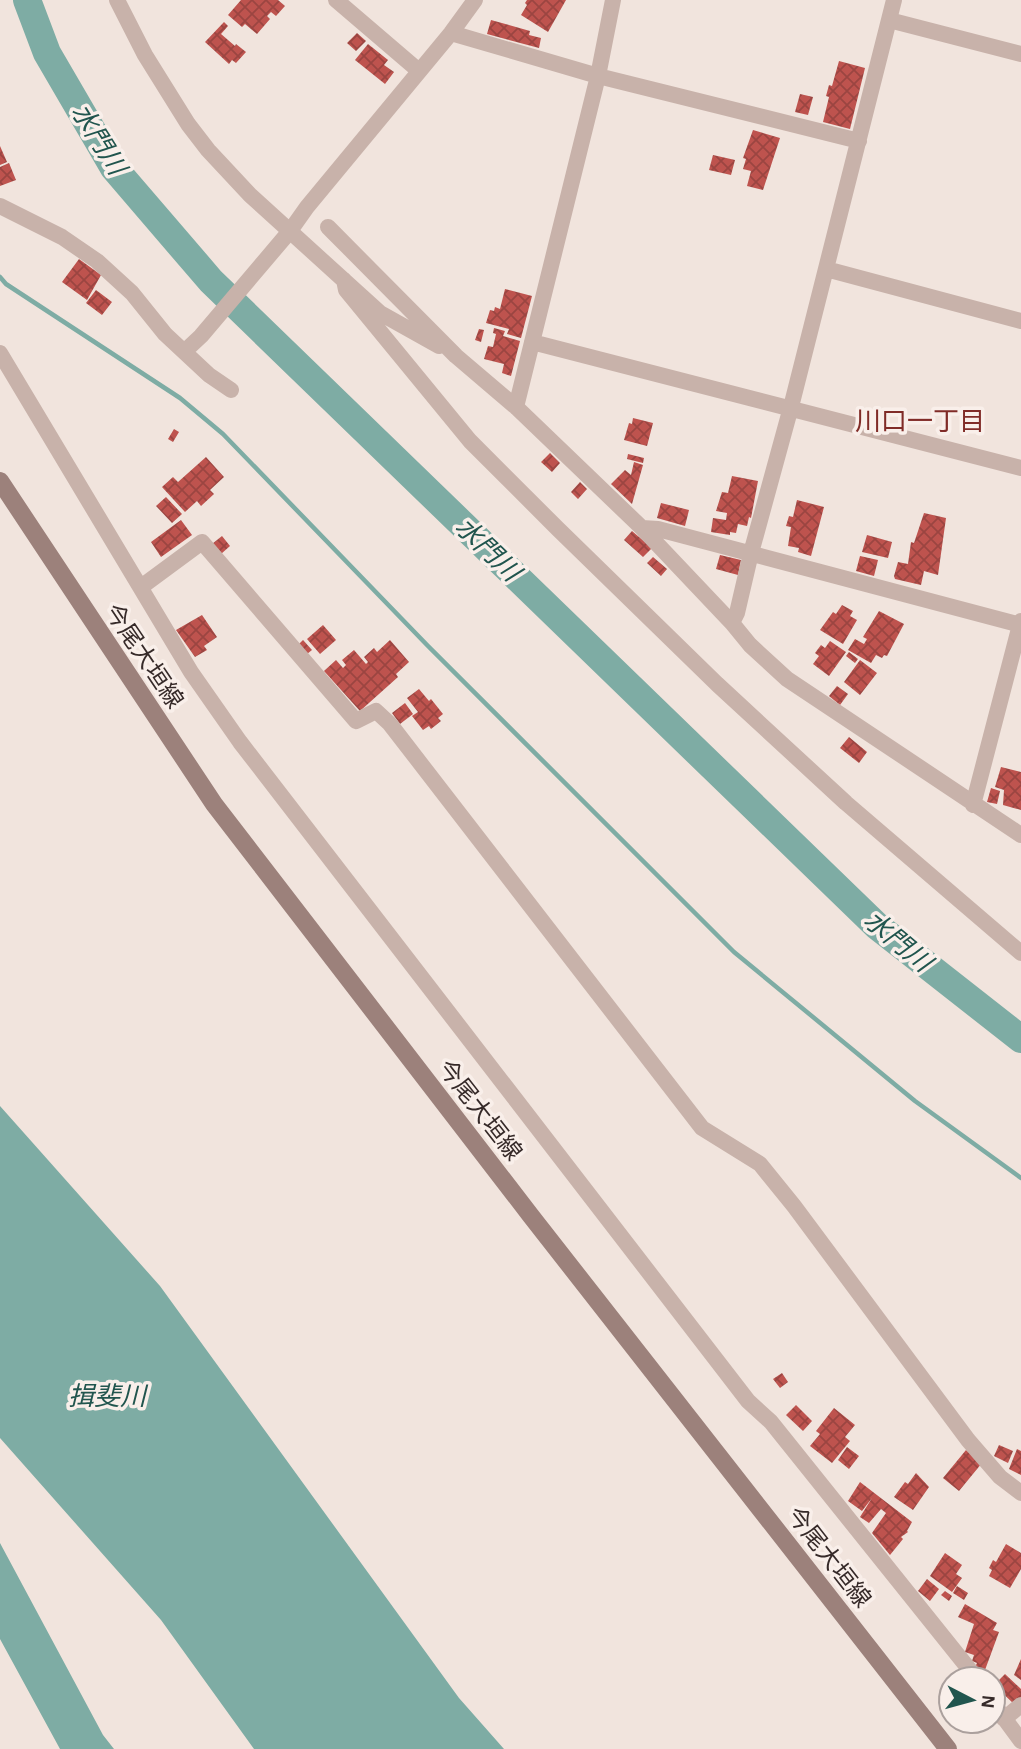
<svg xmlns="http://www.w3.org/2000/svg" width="1021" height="1749" font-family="'Alegreya Sans','Noto Sans JP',sans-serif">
	<defs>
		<pattern id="building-cross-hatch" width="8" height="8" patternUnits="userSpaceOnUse" patternTransform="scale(1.75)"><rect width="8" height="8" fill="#be534e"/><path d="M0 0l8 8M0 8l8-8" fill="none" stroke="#9b4541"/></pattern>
	</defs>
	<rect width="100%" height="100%" fill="#f1e4dd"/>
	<path fill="#7eaca4" d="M0 1106 160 1286 459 1698 504 1749H254L161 1620 0 1438Z
		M0 1543 103 1735 114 1749H60L0 1639Z"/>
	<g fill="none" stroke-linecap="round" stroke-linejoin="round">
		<path stroke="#7eaca4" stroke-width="4.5" d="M0 277 6 284 180 398 223 434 428 646 734 952 915 1101 1021 1178"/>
		<path stroke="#7eaca4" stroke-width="28" d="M27 0 47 53 114 168 211 281 877 926 1021 1039"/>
	</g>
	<path fill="url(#building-cross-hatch)" d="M241 0H278L285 6 276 16 271 12 267 16 270 19 257 34 245 24 242 27 228 15Z
		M527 0H566L548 32 521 15 527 5 525 3Z
		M491 20 530 31 529 35 541 38 539 48 487 34Z
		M224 22 228 26 221 34 235 46 236 44 246 52 236 63 232 60 229 64 205 42Z
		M357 33 366 41 356 51 347 43Z
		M368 44 388 60 384 65 394 72 385 84 355 60Z
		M839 61 865 68 850 129 823 122 829 97 826 96 829 85 832 86Z
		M800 94 813 97 808 115 795 112Z
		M753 130 780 138 763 190 747 186 751 171 743 169 746 159 743 158Z
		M0 146 7 162 0 165Z
		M713 155 735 160 731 175 709 170Z
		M9 163 16 180 0 186V167Z
		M79 259 101 275 87 300 62 282Z
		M505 289 532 296 521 338 507 334 509 329 486 323 490 310 494 311 495 307 500 309Z
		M96 290 112 302 102 315 86 303Z
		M494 328 505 331 503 336 520 341 511 376 502 373 504 364 484 359 488 346 493 347 496 334 493 333Z
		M479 329 484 330 481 342 475 340Z
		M633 418 653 423 647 446 624 440 629 423 632 424Z
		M174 429 179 432 173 442 168 439Z
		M550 453 560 463 552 472 541 462Z
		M628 454 644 458 643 463 627 459Z
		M206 457 224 477 210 490 214 494 201 506 197 501 185 512 162 487 173 477 178 482Z
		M634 462 643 465 632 504 611 484 625 470 631 475Z
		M732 476 758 481 751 518 749 517 747 526 738 524 736 533 730 532V535L711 532 713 518 726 520 727 513 716 511 722 492 728 493Z
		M580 482 587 489 578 499 571 492Z
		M166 497 182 514 172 523 156 506Z
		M797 500 824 507 811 556 798 552 799 548 788 546 791 527 786 526 789 516 793 517Z
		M661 503 689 510 685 526 657 518Z
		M924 513 946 518 938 575 924 571 921 585 895 579 894 576 898 562 908 564 911 542 914 543Z
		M181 520 192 535 161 557 151 542Z
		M632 531 652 548 643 557 624 540Z
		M867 535 892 542 888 558 862 552Z
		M222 536 230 546 221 554 212 544Z
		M720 555 741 560 738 575 716 569Z
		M860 556 878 560 874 576 856 571Z
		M653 557 667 569 661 576 647 563Z
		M842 605 853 611 850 616 857 620 843 644 820 630 833 612 836 614Z
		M879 611 904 624 887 656 884 655 882 658 876 655 871 663 848 650 855 639 864 644 867 639 863 637Z
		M202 615 217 637 204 646 207 650 195 657 176 630Z
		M323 625 336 640 320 654 307 639Z
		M303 640 312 650 307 654 299 644Z
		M390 640 409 662 396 674 398 677 360 711 324 671 336 660 343 668 346 665 342 660 354 650 366 664 368 662 364 657 374 648 377 652Z
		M830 641 846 652 829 676 813 664 819 656 815 653 821 645 825 648Z
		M849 652 858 659 855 663 846 656Z
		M860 660 877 673 860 695 844 682Z
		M837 686 848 694 840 705 829 696Z
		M419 689 429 701 431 699 443 714 438 718 441 721 431 729 429 726 423 730 412 716 418 712 407 698Z
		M405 703 413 714 400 724 392 713Z
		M849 737 867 752 859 763 840 748Z
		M1001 767 1021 772V810L1003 805 1004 790 995 787Z
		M991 788 1000 791 997 804 987 802Z
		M782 1373 788 1382 780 1388 773 1379Z
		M796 1405 812 1421 803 1431 786 1415Z
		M834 1408 855 1425 845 1437 850 1441 832 1463 810 1446 820 1434 816 1431Z
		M999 1445 1013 1451 1008 1463 994 1456Z
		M847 1447 859 1456 849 1469 838 1460Z
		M1017 1449 1021 1451V1475L1009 1469Z
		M966 1450 982 1463 959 1491 943 1478Z
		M916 1473 929 1487 913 1510 894 1497 905 1482 908 1484Z
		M860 1482 912 1522 907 1531 908 1532 901 1537 903 1539 890 1555 872 1533 886 1513 881 1509 869 1523 860 1517 872 1498 862 1511 848 1501Z
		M1006 1544 1021 1553V1569L1010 1588 989 1576 992 1570 989 1568 993 1560 996 1562Z
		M945 1553 962 1565 956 1574 962 1578 952 1592 930 1576Z
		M927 1579 939 1589 930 1601 918 1591Z
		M957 1586 968 1593 964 1600 953 1593Z
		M945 1591 952 1596 949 1601 941 1595Z
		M965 1604 997 1623 993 1630 999 1632 985 1670 975 1667 977 1663 972 1661 974 1655 965 1652 974 1624 958 1617Z
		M1021 1659V1680L1014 1675Z
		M1005 1674 1021 1689V1699L1015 1705 994 1685Z"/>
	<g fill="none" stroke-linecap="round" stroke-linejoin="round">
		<path stroke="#c8b2aa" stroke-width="16" d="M117 0 145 55 188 124 208 150 250 195 380 313 439 346
			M336 0 419 71
			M889 20 1021 54
			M451 33 598 76 859 141
			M0 206 62 237 97 261 132 293 165 334 209 375 231 390
			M328 227 456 356 516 407 642 528 732 623 750 645 787 679 1021 835
			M826 269 1021 321
			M344 280 346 290 470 441 558 529 717 684 846 803 1021 953
			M532 342 1021 468
			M185 351 201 336 290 231 307 207 451 33 475 0
			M0 353 191 672 240 742 748 1401 771 1422 977 1679
			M516 407 598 76 613 0
			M642 528 658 529 1021 625
			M141 587 202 542 356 721 376 711 390 724 702 1128 760 1164 794 1206 968 1440 1000 1477 1021 1493
			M732 623 737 613 751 553 791 407 894 0
			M973 805 1021 621
			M993 1703 1021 1741
			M1004 1719 1021 1705"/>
		<path stroke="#9c817b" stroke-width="18" d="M0 481 214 804 531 1216 948 1749"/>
	</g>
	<g text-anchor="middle" stroke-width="7" stroke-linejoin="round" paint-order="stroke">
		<g font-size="24" fill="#362a29" stroke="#f9efea">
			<text transform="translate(144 656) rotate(56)" y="8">今尾大垣線</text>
			<text transform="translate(480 1110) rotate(52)" y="8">今尾大垣線</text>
			<text transform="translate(829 1557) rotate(52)" y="8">今尾大垣線</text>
		</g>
		<g font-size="26" font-style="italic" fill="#21554e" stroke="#f9efea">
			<text transform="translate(99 139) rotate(58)" y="9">水門川</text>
			<text transform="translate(488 549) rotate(44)" y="9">水門川</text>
			<text transform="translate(898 941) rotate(40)" y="9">水門川</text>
			<text x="107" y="1405">揖斐川</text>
		</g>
		<g font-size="26" fill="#802b27" stroke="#f9efea">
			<text x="920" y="430">川口一丁目</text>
		</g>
	</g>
	<g transform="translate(972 1700) rotate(96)"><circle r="33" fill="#f9efea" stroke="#aba09d" stroke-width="2"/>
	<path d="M0-5L12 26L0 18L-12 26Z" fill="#21554e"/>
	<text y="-10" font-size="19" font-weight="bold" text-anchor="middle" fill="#362a29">N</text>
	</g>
</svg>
